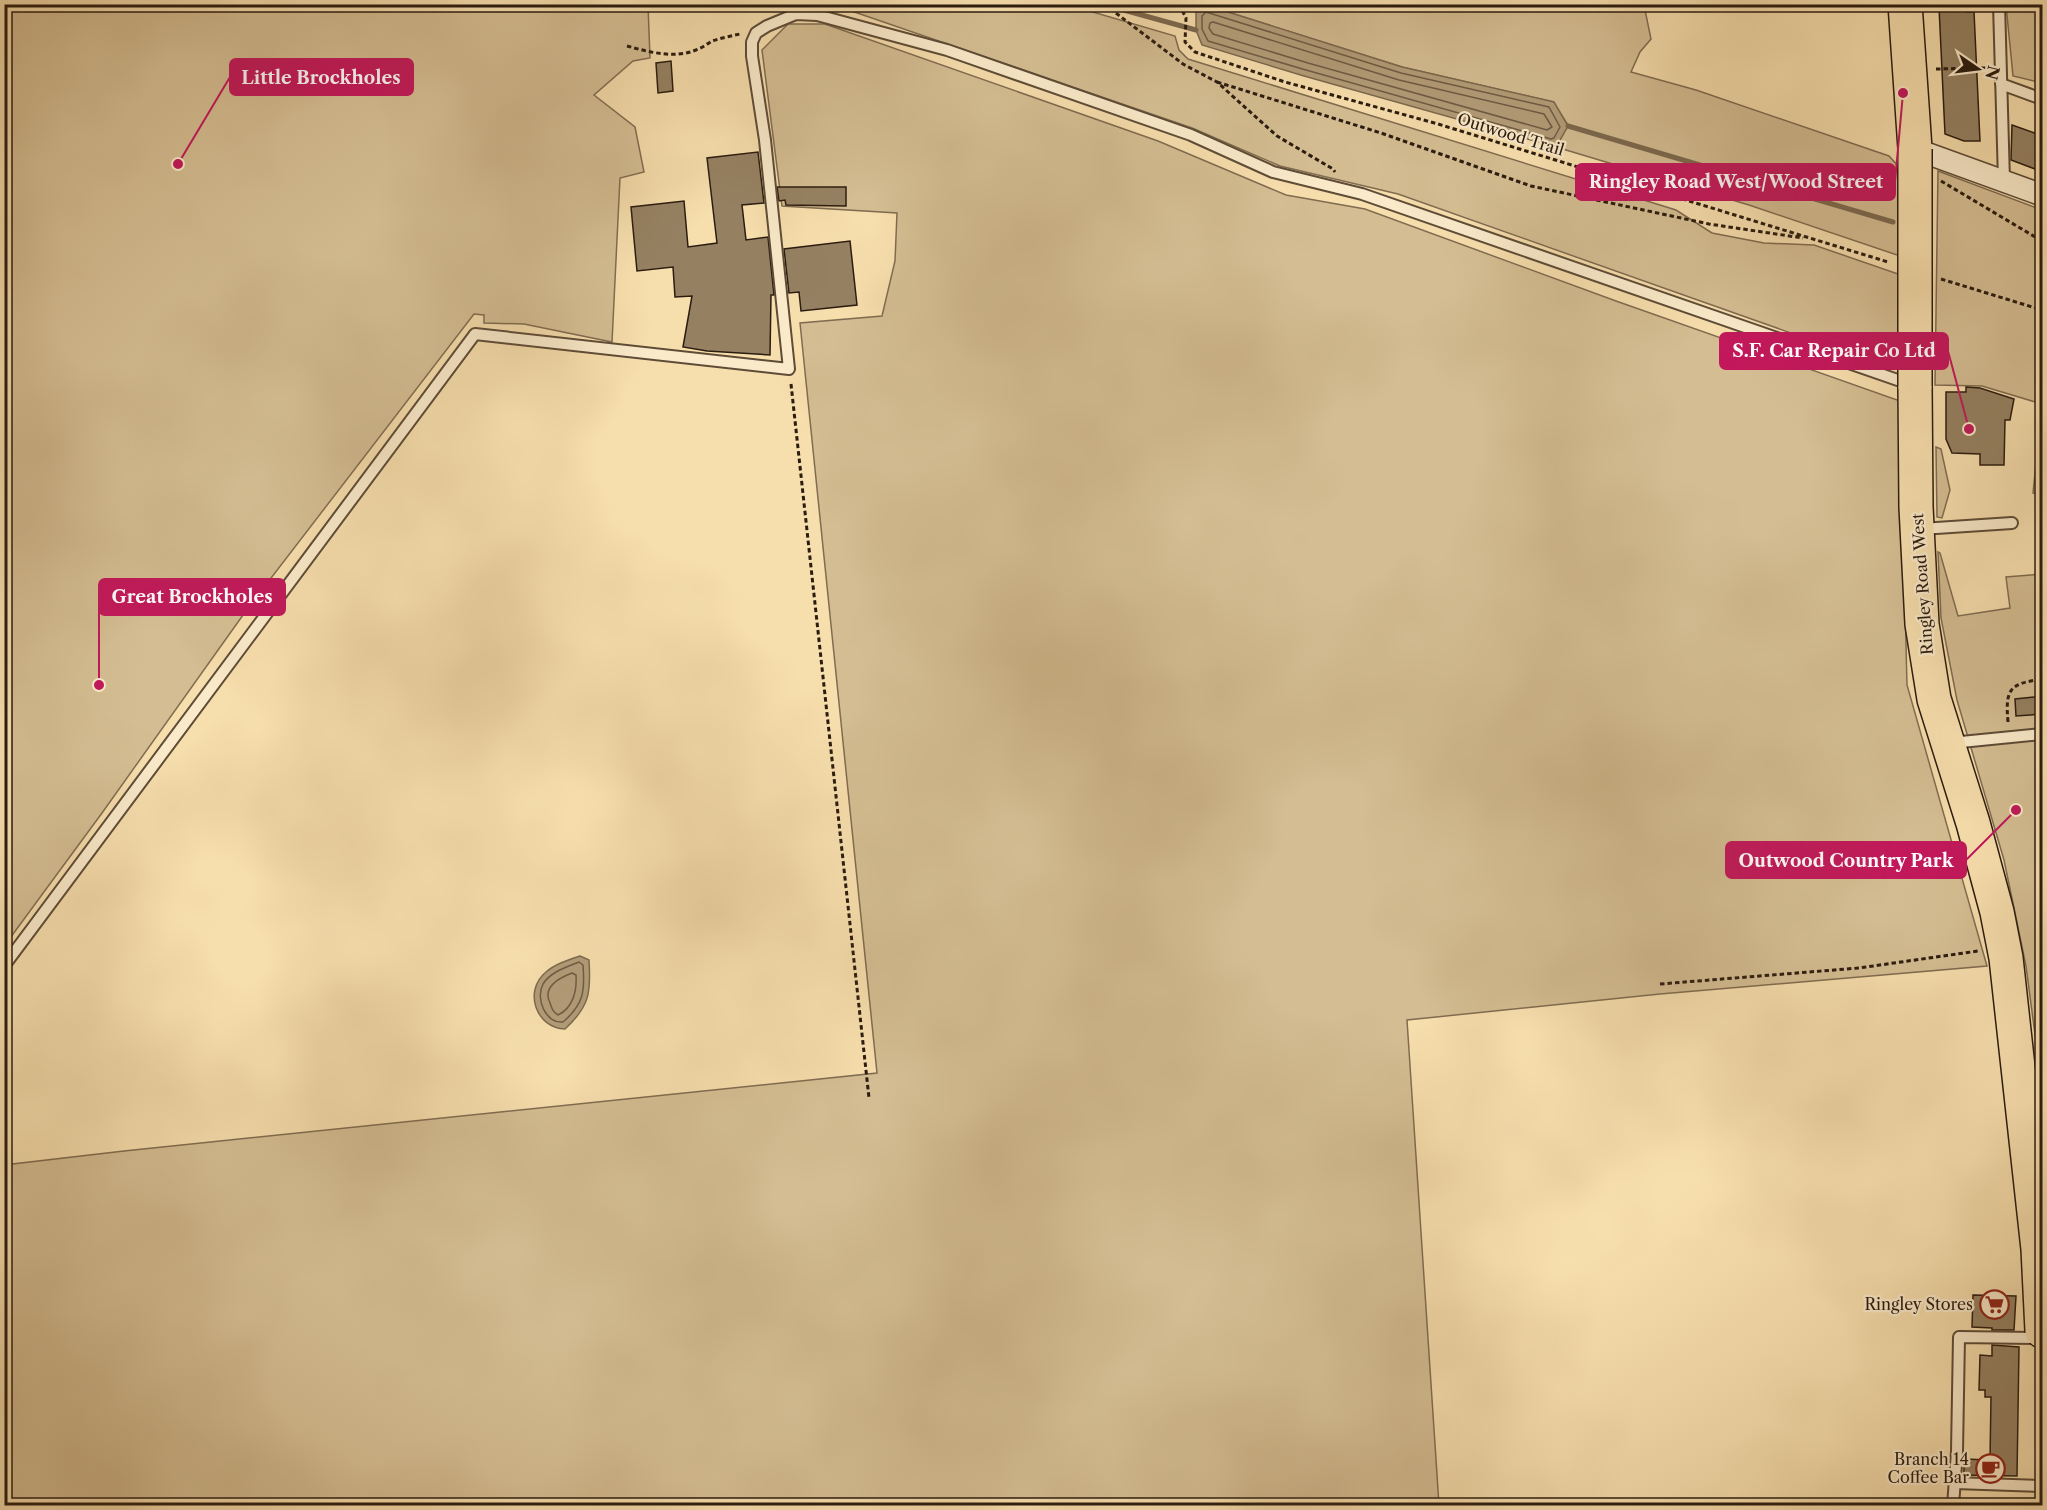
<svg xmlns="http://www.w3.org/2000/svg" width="2047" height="1510" font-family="'Libre Caslon Text',serif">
	<rect width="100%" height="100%" fill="#f7dead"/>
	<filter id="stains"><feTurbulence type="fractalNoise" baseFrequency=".00333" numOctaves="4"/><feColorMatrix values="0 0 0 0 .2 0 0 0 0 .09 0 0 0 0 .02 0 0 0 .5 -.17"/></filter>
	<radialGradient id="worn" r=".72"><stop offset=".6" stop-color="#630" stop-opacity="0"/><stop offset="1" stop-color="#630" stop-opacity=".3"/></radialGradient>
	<path fill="#d4bd92" stroke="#806c51" stroke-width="1.5" d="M5 4 648 5 650 58 633 61 594 95 635 127 644 172 620 178 612 342 524 324 484 323V315L474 314 248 608 102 813 5 945Z
		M834 5H1069L1175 36 1179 50 1188 59 1676 210 1712 233 1764 243 1814 245 1901 275 1903 358 1897 364 1887 367 1398 194 1280 166 1192 128Z
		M1205 5H1644L1651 39 1640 52 1631 72 1696 90 1889 156 1900 168 1903 257 1749 205 1556 147 1568 125 1553 102 1402 67Z
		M2006 5H2042V83L2013 76Z
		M788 24H825L1158 141 1286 195 1365 209 1616 301 1900 401 1907 685 1987 966 1660 994 1407 1020 1439 1505H5L4 1165 124 1151 877 1073 800 323 882 316 895 261 897 213 782 206 762 50Z
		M1938 171 2042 210V496L2033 493 2042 404 1982 386 1935 385Z
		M1936 447 1941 449 1950 490 1942 518 1937 517Z
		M1938 552 1940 553 1958 616 2010 608 2006 577 2042 574V1088L2026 966 2004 860 1957 700 1941 618Z"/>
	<path fill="#b29c78" stroke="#7c694e" stroke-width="1.5" d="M1206 5 1402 67 1554 102 1568 126 1556 147 1304 76 1202 45 1196 30V12Z
		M580 956 589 960C591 992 590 1006 565 1029 536 1028 523 991 546 972 555 964 568 960 580 956Z"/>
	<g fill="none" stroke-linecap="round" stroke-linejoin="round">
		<path stroke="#6e5c44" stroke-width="1.5" d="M1206 12 1401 73 1549 107 1560 127 1554 138 1551 139 1306 70 1208 41 1202 29V16Z
			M1213 22 1399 80 1544 114 1552 127 1547 130 1308 63 1213 34 1209 28 1210 23Z
			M579 962 583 965C585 991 584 1004 563 1022 546 1024 535 999 543 984 550 972 567 967 579 962Z
			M572 973 576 975C577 991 573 1008 558 1015 553 1012 552 1009 550 1003 542 987 559 978 572 973Z"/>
		<path stroke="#7c694e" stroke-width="5" d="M1120 9 1196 30
			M1568 126 1893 222"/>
	</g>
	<path fill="#958162" stroke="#2b1c10" stroke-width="1.5" d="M1966 6V12H1974L1980 141H1964L1945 134 1939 7Z
		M671 61 673 91 658 93 656 63Z
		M2012 125 2043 136V172L2011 160Z
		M758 152 764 203 742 205 746 240 768 237 774 295H771L770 355 707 351 683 347 692 296 675 297 673 267 637 271 631 207 684 201 688 247 717 243 707 158Z
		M777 187H846V206L786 205 785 200 779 201Z
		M850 241 857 305 801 311 799 292 789 293 784 249Z
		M1966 387 1980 388 2014 399 2010 420H2005L2004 465H1980V454L1952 453 1946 439V392H1966Z
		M2043 696V714L2016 716 2015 699Z
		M1973 1295 2016 1296 2014 1330H1992V1328L1972 1327Z
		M1992 1345 2019 1347 2017 1476 1964 1475V1459L1990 1460 1991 1397H1985V1390H1979L1980 1355 1992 1356Z"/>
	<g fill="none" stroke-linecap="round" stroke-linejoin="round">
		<defs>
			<path id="lane" d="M1999 4 2004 181
				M2001 84 2042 99
				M1921 529 2012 523
				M1951 743 2042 734
				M4 966 475 334 789 369 765 140 752 56V42L756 33 767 26 796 14 817 15 947 50 1191 135 1273 172 1362 194 1912 385
				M1955 1483 2042 1486
				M1953 1506 1957 1451 1959 1337 2039 1338"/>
			<path id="street" d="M1915 149 2042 195"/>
			<path id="primary" d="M1905 4 1915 149
				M1915 386 1916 507 1922 624 1934 699 1973 823 1997 912 2006 958 2038 1249 2042 1331"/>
		</defs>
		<use href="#lane" stroke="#5e4c37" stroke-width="14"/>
		<use href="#street" stroke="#5e4c37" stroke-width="24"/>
		<use href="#primary" stroke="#2b1c10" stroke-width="36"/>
		<path stroke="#2b1c10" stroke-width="3" stroke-dasharray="4.5 3" stroke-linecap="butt" d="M1104 4 1183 64 1217 82 1277 136 1333 169 1335 172
			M1179 4 1186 18 1185 42 1195 52 1285 82 1438 124 1888 262
			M627 46C649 52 674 59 696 50 702 48 707 44 712 41 721 38 731 36 740 34
			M1936 69 1986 68
			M1217 82 1381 133 1531 186 1709 224 1803 238
			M1941 181 2042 241
			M1941 279 2042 310
			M791 384 869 1098
			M2008 722C2005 688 2010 684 2042 679
			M1660 984 1859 968 1978 951"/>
		<use href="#lane" stroke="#faeaca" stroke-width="10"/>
		<use href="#street" stroke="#faeaca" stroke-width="21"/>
		<use href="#primary" stroke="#f7dead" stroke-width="33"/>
		<defs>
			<path id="primary-bridge" d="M1915 149V386"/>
		</defs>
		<use href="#primary-bridge" stroke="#2b1c10" stroke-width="36" stroke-linecap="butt"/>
		<use href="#primary-bridge" stroke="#f7dead" stroke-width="33"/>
	</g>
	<defs>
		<symbol id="supermarket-ring" viewBox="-11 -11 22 22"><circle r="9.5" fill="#faeaca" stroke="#8f2418" stroke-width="1.5"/><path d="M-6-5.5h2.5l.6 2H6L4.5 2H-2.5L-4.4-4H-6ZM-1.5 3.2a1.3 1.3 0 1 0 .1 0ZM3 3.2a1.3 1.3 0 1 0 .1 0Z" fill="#8f2418"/></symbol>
		<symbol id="cafe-ring" viewBox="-11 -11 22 22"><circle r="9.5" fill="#faeaca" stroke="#8f2418" stroke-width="1.5"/><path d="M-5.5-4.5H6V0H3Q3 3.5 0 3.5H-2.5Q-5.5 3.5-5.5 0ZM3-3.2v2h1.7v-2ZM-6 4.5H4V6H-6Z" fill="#8f2418"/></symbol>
	</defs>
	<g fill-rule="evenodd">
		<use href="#supermarket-ring" x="1978" y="1288" width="33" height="33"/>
		<use href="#cafe-ring" x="1974" y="1452" width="33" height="33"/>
	</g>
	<g text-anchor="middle" stroke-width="4.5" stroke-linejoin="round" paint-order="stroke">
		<g font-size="16" fill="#2b1c10" stroke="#faeaca">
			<text transform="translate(1511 134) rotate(17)" y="6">Outwood Trail</text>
			<text transform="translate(1922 584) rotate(-94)" y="6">Ringley Road West</text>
		</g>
		<g font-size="16" fill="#2b1c10" stroke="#faeaca" text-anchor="end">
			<text x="1973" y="1310">Ringley Stores</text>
			<text x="1969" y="1465">Branch 14<tspan x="1969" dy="18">Coffee Bar</tspan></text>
		</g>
	</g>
	<path fill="none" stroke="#c2185b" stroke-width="2" d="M178 164L230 77M1903 93L1895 182M1969 429L1948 351M99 685L99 597M2016 810L1966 860"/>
	<g fill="#c2185b" stroke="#faeaca" stroke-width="2">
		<circle cx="178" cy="164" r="6"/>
		<circle cx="1903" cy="93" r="6"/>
		<circle cx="1969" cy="429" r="6"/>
		<circle cx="99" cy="685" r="6"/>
		<circle cx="2016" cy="810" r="6"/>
	</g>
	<g fill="#c2185b" stroke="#c2185b" stroke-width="2">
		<rect x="230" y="59" width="183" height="36" rx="6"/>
		<rect x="1576" y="164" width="319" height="36" rx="6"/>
		<rect x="1720" y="333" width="228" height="36" rx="6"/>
		<rect x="99" y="579" width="186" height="36" rx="6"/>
		<rect x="1726" y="842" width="240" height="36" rx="6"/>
	</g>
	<g font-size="18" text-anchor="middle" font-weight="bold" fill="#fff">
		<text x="321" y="84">Little Brockholes</text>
		<text x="1736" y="188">Ringley Road West/Wood Street</text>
		<text x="1834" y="357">S.F. Car Repair Co Ltd</text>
		<text x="192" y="603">Great Brockholes</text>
		<text x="1846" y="867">Outwood Country Park</text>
	</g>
	<rect width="2047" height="1510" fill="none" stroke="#f7dead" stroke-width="24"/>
	<rect x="6" y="6" width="2035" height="1498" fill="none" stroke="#2b1c10" stroke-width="3"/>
	<rect x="12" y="12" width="2023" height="1486" fill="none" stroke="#2b1c10" stroke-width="1.5"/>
	<g transform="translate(1978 69) rotate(104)" stroke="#faeaca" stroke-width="4.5" paint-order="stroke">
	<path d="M0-4.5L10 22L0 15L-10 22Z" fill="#2b1c10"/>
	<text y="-9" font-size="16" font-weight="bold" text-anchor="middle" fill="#2b1c10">N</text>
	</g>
	<rect width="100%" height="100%" filter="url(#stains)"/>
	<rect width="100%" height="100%" fill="url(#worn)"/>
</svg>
